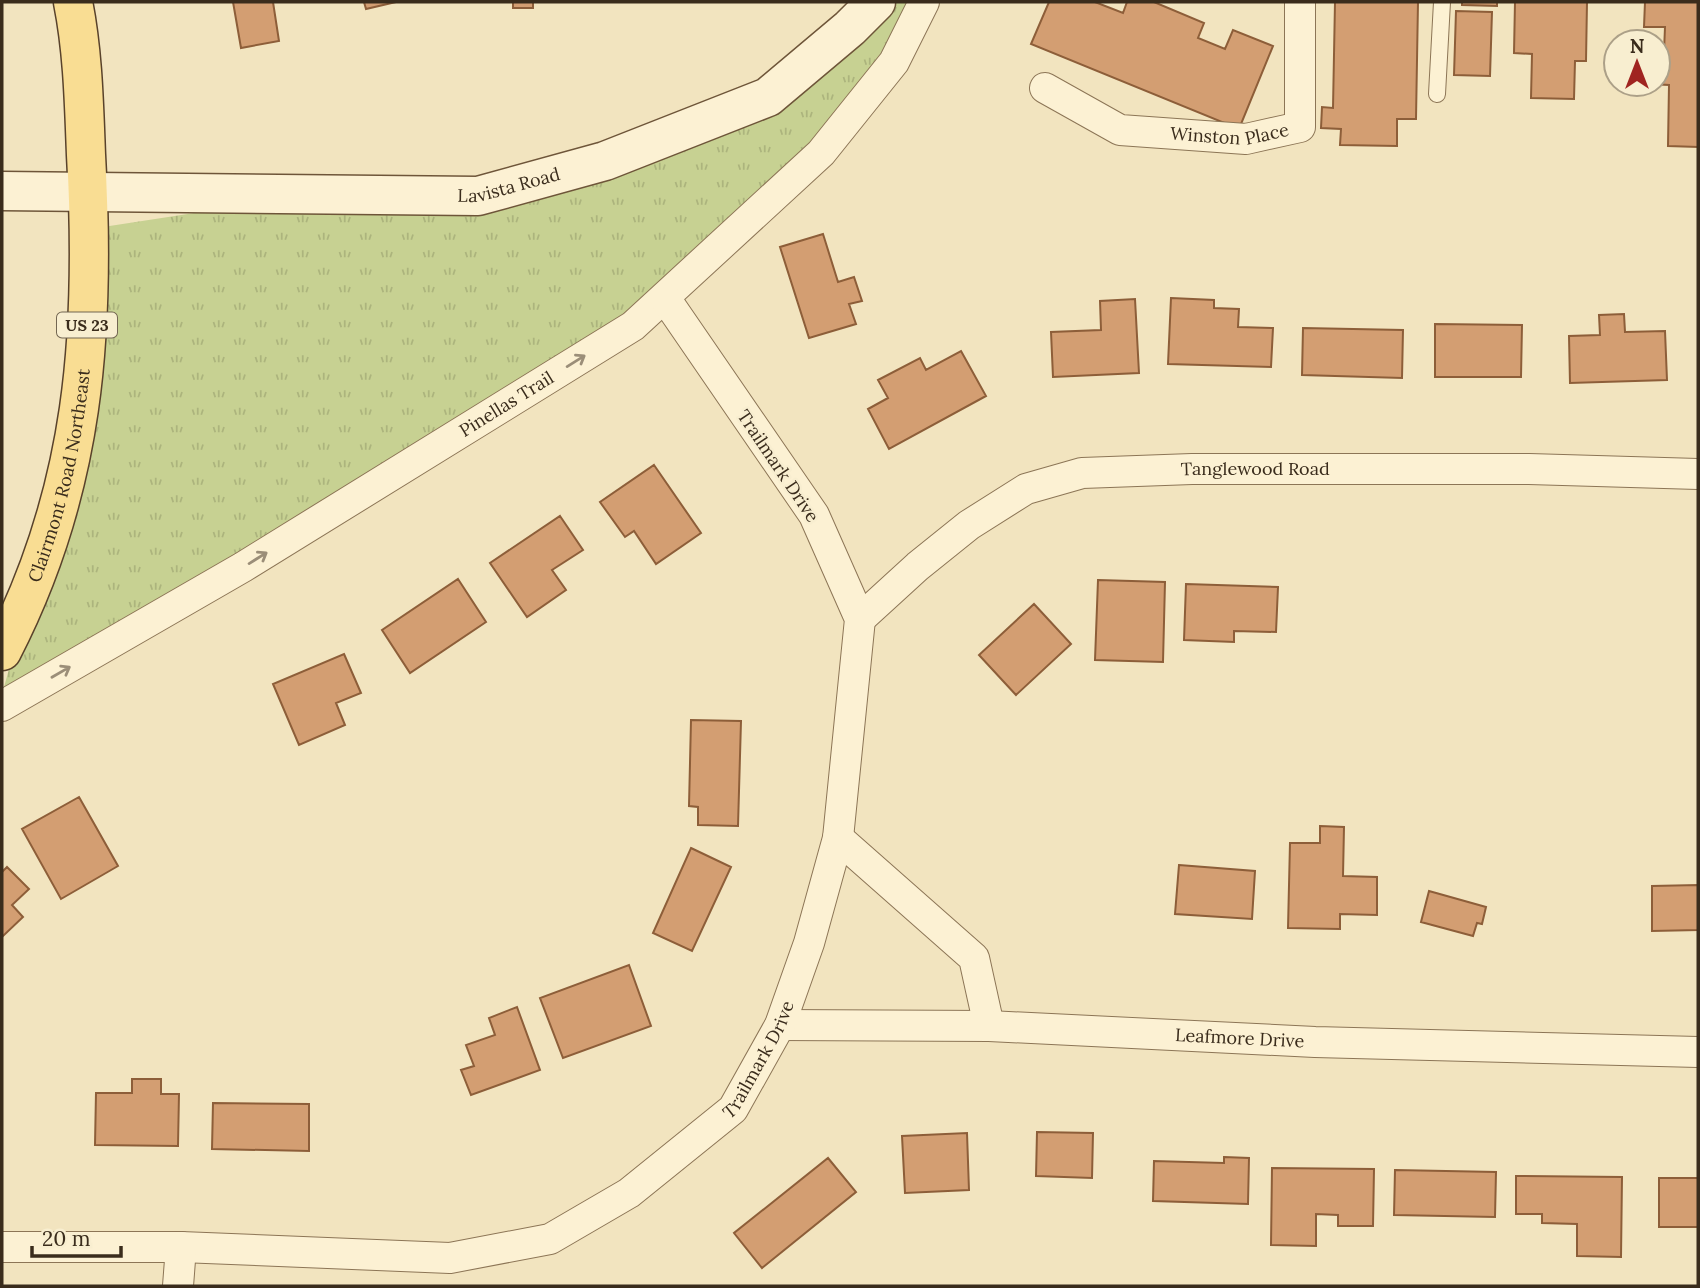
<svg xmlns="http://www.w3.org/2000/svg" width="1700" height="1288" font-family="Lora,serif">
	<defs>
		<pattern id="park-tufts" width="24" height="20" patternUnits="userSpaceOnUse" patternTransform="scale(1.75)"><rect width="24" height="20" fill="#c7d192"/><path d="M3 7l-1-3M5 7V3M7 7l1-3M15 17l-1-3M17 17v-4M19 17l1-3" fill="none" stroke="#acb47d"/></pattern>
	</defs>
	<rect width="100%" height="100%" fill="#f2e4bf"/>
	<path fill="url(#park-tufts)" d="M876 2H924L894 62 665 298 2 694 80 418 90 229 330 192 478 196 768 97Z"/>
	<path fill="#d39e72" stroke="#8d5e39" stroke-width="2" d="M233 2H273L279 41 241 48Z
		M364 2H396L366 9Z
		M513 2H533V8H513Z
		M1049 2H1095L1123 13 1127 2H1154L1204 23 1198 38 1225 49 1233 30 1273 46 1239 129 1031 44Z
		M1335 2H1418L1416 119H1397V146L1340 145 1341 129 1321 128 1322 107 1333 108Z
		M1462 2H1497V6L1462 5Z
		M1515 2H1587L1586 61H1575L1574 99 1531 98 1532 54 1514 53Z
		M1645 2H1698V147L1668 146 1669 85 1649 84H1658V52H1664L1665 27H1644Z
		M1456 11 1492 12 1490 76 1454 75Z
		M823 234 838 282 854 277 862 301 849 304 856 324 809 338 780 247Z
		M1171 298 1214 300V308L1239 309 1238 327 1273 328 1271 367 1168 364Z
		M1135 299 1139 373 1053 377 1051 332 1101 330 1100 301Z
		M1624 314 1625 332 1665 331 1667 380 1570 383 1569 336 1600 335 1599 315Z
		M1435 324 1522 325 1521 377H1435Z
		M1303 328 1403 330 1402 378 1302 375Z
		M961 351 986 396 889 449 868 409 888 398 878 380 920 358 926 370Z
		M654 465 701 533 656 564 634 531 625 537 600 502Z
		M560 516 583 550 552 570 566 590 527 617 490 563Z
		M458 579 486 622 410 673 382 630Z
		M1098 580 1165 582 1163 662 1095 660Z
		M1186 584 1278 587 1276 632 1234 631V642L1184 640Z
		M1034 604 1071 644 1016 695 979 655Z
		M344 654 361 693 336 703 345 725 299 745 273 684Z
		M691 720 741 721 738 826 698 825V807L689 806Z
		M79 797 118 866 61 899 22 829Z
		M1320 826 1344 827 1343 876 1377 877V915L1340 914V929L1288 928 1290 843H1320Z
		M691 848 731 867 692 951 653 933Z
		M1179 865 1255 871 1252 919 1175 914Z
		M7 867 29 889 12 905 23 917 2 937V872Z
		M1698 885V930L1652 931V886Z
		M1429 891 1486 907 1482 924 1477 923 1473 936 1421 922Z
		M629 965 651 1026 563 1058 540 998Z
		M517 1007 540 1070 471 1095 461 1070 474 1066 466 1045 495 1035 489 1018Z
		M132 1079H161V1094H179L178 1146 95 1145 96 1093H132Z
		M213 1103 309 1104V1151L212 1149Z
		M1037 1132 1093 1133 1092 1178 1036 1176Z
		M967 1133 969 1190 905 1193 902 1136Z
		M1224 1157 1249 1158 1248 1204 1153 1201 1154 1161 1224 1163Z
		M828 1158 856 1192 762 1268 734 1233Z
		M1272 1168 1374 1169 1373 1226H1338V1215L1316 1214V1246L1271 1245Z
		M1395 1170 1496 1172 1495 1217 1394 1215Z
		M1516 1176 1622 1177 1621 1257 1577 1256V1224L1542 1223V1214H1516Z
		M1659 1178H1698V1227H1659Z"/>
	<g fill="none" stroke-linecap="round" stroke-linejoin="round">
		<defs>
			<path id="lane" d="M1437 94 1442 2"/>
			<g id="street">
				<path id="s1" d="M1045 88 1120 130 1246 139 1300 127V2"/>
				<path id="s2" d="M860 619 918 566 969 525 1026 489 1082 473 1192 469H1529L1698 474"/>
				<path id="s3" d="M2 706 243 567 633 326 821 153 894 62 924 2"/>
				<path d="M838 838 974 958 989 1026"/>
				<path id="s4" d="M780 1025 989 1026 1315 1042 1698 1052"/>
				<path id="s5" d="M2 1247H181L450 1258 550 1239 629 1193 733 1109 780 1025 809 943 838 838 860 619 814 515 665 298"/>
				<path d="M178 1286 181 1247"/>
			</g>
			<g id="secondary">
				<path id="s6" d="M2 191 478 196 605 161 768 97 850 28 876 2"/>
			</g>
			<g id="primary">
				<path id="s7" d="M2 651C85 490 96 333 86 155 84 104 83 52 73 2"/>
			</g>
		</defs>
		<use href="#lane" stroke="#8c7556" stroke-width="18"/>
		<use href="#street" stroke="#8c7556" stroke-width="32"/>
		<use href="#secondary" stroke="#6e5539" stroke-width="41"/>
		<use href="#primary" stroke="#59422b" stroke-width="41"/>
		<use href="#lane" stroke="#fcf1d3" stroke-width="16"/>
		<use href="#street" stroke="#fcf1d3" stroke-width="30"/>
		<use href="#secondary" stroke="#fcf1d3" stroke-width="38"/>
		<use href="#primary" stroke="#f9dd93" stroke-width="38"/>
	</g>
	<defs><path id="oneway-shaft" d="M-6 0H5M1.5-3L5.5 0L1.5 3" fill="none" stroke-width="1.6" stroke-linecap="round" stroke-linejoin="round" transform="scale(1.75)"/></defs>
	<g stroke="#9b8e78">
		<use href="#oneway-shaft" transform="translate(576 361) rotate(-32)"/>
		<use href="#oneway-shaft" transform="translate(258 558) rotate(-32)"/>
		<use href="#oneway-shaft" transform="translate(61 672) rotate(-30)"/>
	</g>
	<g text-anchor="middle" stroke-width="5" stroke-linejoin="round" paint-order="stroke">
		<rect fill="#f8eed0" stroke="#736652" stroke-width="2" x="57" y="312.5" width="60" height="25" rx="5"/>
		<g font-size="16" font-weight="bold" fill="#3a2c1c">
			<text x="87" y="331">US 23</text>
		</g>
		<g font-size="18" fill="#3a2c1c" stroke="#f8eed0">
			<text dy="6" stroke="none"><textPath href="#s1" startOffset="196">Winston Place</textPath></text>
			<text dy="6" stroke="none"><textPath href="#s6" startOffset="508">Lavista Road</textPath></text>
			<text dy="6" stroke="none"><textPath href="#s3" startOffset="588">Pinellas Trail</textPath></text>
			<text transform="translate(778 466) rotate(56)" y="6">Trailmark Drive</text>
			<text dy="6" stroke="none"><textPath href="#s2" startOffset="443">Tanglewood Road</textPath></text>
			<text dy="6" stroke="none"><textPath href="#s7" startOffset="186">Clairmont Road Northeast</textPath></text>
			<text dy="6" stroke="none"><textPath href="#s4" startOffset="460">Leafmore Drive</textPath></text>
			<text dy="6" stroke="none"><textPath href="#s5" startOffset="831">Trailmark Drive</textPath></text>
		</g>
	</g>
	<rect width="1700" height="1288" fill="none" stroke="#3a2c1c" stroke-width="7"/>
	<g transform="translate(1637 63)"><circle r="33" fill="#f8eed0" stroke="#aca088" stroke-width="2"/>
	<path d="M0-5L12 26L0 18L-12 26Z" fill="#a02420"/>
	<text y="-10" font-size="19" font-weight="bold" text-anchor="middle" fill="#3a2c1c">N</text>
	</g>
	<path d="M32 1246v10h89v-10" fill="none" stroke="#3a2c1c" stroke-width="3.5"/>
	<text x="42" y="1246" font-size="21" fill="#3a2c1c" stroke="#f8eed0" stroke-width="5" paint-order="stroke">20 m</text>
</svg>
